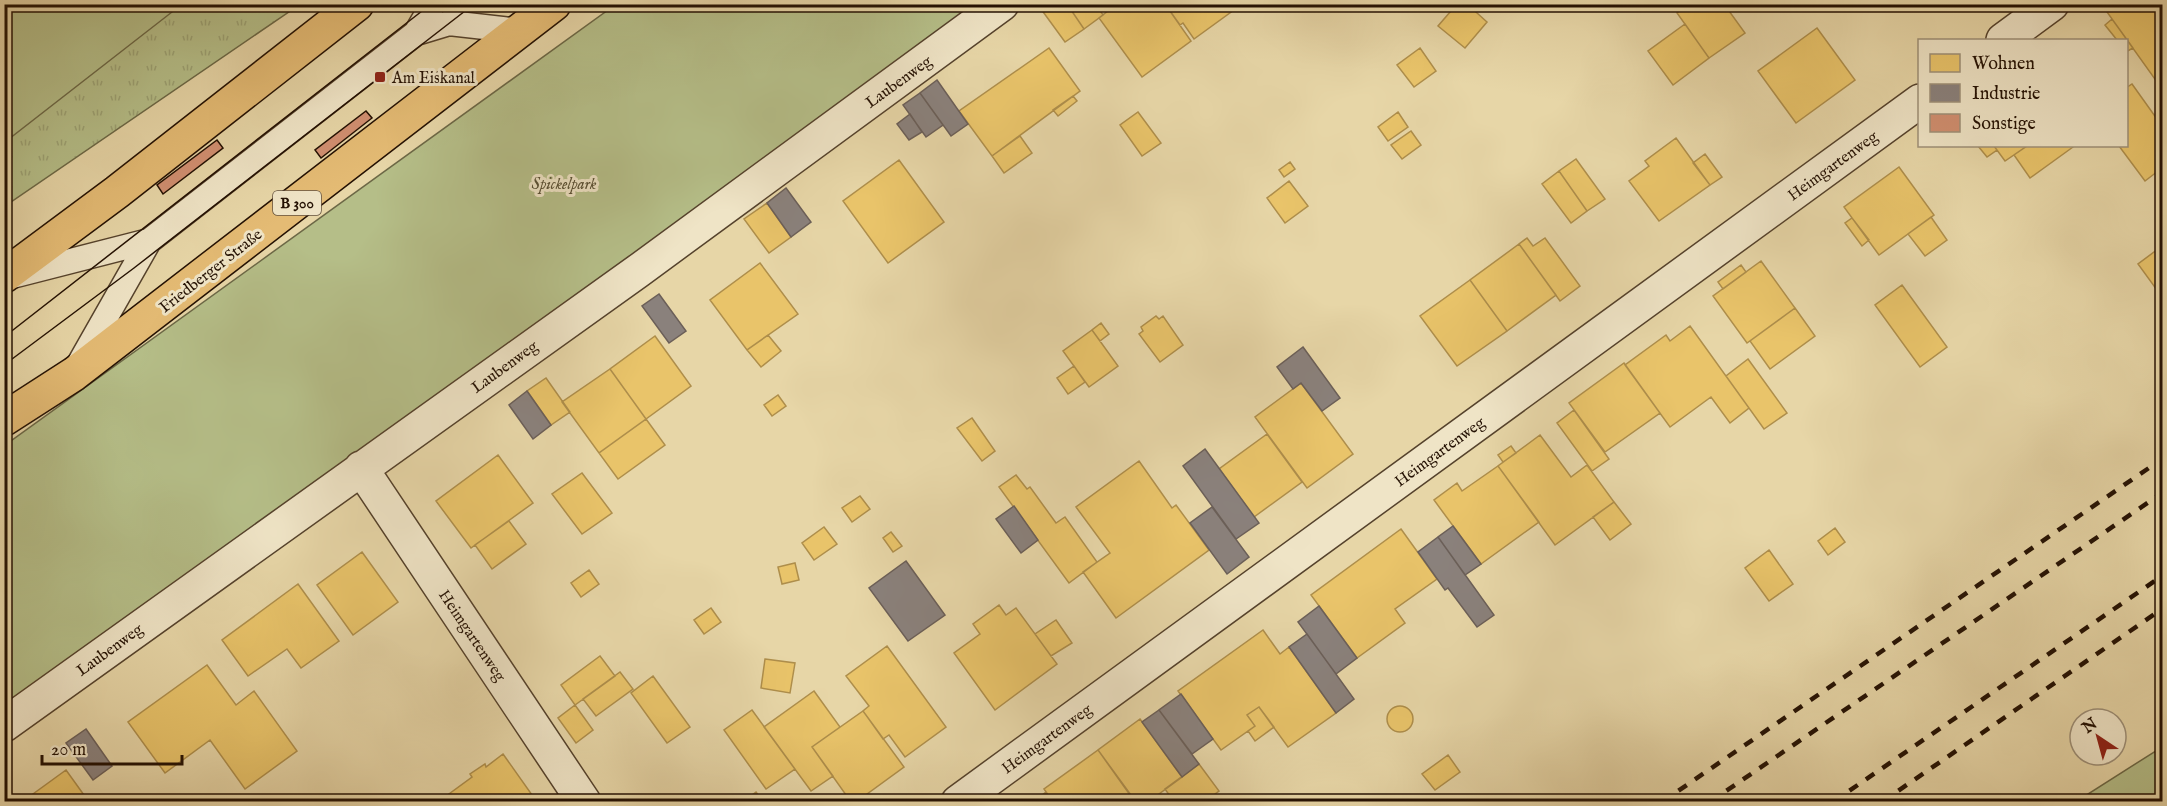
<svg xmlns="http://www.w3.org/2000/svg" width="2167" height="806" font-family="'IM FELL English',serif">
	<defs>
		<pattern id="grass-tufts" width="24" height="20" patternUnits="userSpaceOnUse" patternTransform="scale(1.5)"><rect width="24" height="20" fill="#b5be88"/><path d="M3 7l-1-3M5 7V3M7 7l1-3M15 17l-1-3M17 17v-4M19 17l1-3" fill="none" stroke="#9ca274"/></pattern>
	</defs>
	<rect width="100%" height="100%" fill="#e7d6a7"/>
	<filter id="stains"><feTurbulence type="fractalNoise" baseFrequency=".00333" numOctaves="4"/><feColorMatrix values="0 0 0 0 .2 0 0 0 0 .09 0 0 0 0 .02 0 0 0 .5 -.17"/></filter>
	<radialGradient id="worn" r=".72"><stop offset=".6" stop-color="#630" stop-opacity="0"/><stop offset="1" stop-color="#630" stop-opacity=".3"/></radialGradient>
	<path fill="url(#grass-tufts)" stroke="#6c6846" stroke-width="1.5" d="M5 5H299L5 206Z"/>
	<path fill="#b5be88" stroke="#6c6846" stroke-width="1.5" d="M5 4H181V5L5 142Z
		M615 5H990L5 725 4 446Z
		M2162 747V801H2077Z"/>
	<path fill="#e9c46a" stroke="#ae8e4b" stroke-width="1.5" d="M1046 4H1067L1084 29 1065 42 1041 9Z
		M1067 4H1096L1103 15 1084 29Z
		M1117 4H1165L1191 41 1142 77 1099 18Z
		M1165 4H1236L1238 7 1194 39 1183 23 1180 25Z
		M1457 4H1467L1487 22 1465 48 1438 26Z
		M1688 4H1724L1745 33 1709 58 1677 13Z
		M2118 4H2162V89L2107 12Z
		M2112 19 2133 48 2126 52V40H2117L2105 25Z
		M1685 24 1709 58 1673 85 1648 51Z
		M1817 28 1855 80 1796 123 1758 71Z
		M1049 48 1080 91 992 156 959 111Z
		M1420 48 1436 71 1414 87 1397 65Z
		M2132 84 2162 126V168L2145 181 2119 146H2126V88Z
		M1073 96 1077 101 1058 116 1053 110Z
		M1138 112 1161 143 1142 156 1120 125Z
		M1398 112 1408 127 1388 141 1378 127Z
		M1411 131 1421 145 1402 159 1391 145Z
		M1020 136 1032 153 1004 173 992 156Z
		M1676 138 1710 185 1659 221 1629 181 1649 166 1645 161Z
		M1978 146H1994L1997 150 1987 157Z
		M1994 146H2027L2005 161Z
		M2027 146H2072L2073 147 2030 178 2014 155Z
		M1705 154 1722 177 1710 185 1693 163Z
		M1576 159 1605 199 1587 211 1559 171Z
		M899 160 944 222 888 263 843 201Z
		M1290 162 1295 169 1284 177 1279 170Z
		M1899 167 1934 215 1879 255 1844 207Z
		M1559 171 1587 211 1571 223 1542 184Z
		M1289 181 1308 206 1285 223 1267 198Z
		M767 203 791 237 769 253 744 219Z
		M1931 217 1947 240 1925 256 1908 234Z
		M1852 218 1869 240 1862 246 1845 223Z
		M1527 238 1533 246 1545 238 1580 286 1560 301 1519 244Z
		M1519 244 1556 295 1507 331 1470 280Z
		M2162 246V297L2138 264Z
		M1761 261 1795 308 1747 343 1713 296Z
		M760 263 798 314 747 350 710 300Z
		M1741 265 1746 272 1723 289 1718 282Z
		M1470 280 1507 331 1457 366 1420 316Z
		M1902 285 1947 347 1920 367 1875 305Z
		M1795 308 1815 336 1770 369 1750 341Z
		M1156 316 1159 319 1163 316 1183 345 1160 362 1139 334 1143 331 1141 327Z
		M1101 323 1109 334 1100 341 1092 330Z
		M1690 326 1749 408 1730 423 1711 397 1670 427 1625 365 1666 335 1670 341Z
		M1092 330 1118 366 1089 387 1063 351Z
		M768 335 781 351 761 367 747 350Z
		M655 336 691 386 646 419 610 369Z
		M1748 359 1787 413 1764 429 1726 376Z
		M1624 363 1660 413 1605 452 1569 403Z
		M1074 366 1085 382 1068 394 1057 378Z
		M610 369 646 419 599 453 562 402Z
		M546 378 570 412 551 425 527 391Z
		M1301 383 1353 454 1307 488 1255 417Z
		M778 395 786 406 772 416 764 405Z
		M1574 410 1609 459 1592 471 1557 423Z
		M972 418 995 451 982 461 957 428Z
		M646 419 665 445 618 479 599 453Z
		M1267 434 1302 482 1254 517 1219 469Z
		M1540 435 1571 477 1587 465 1614 502 1555 545 1498 466Z
		M1511 446 1516 453 1503 462 1498 455Z
		M498 455 533 503 471 548 436 501Z
		M1139 461 1172 508 1176 505 1209 550 1116 618 1083 572 1110 553 1076 507Z
		M1498 466 1539 522 1481 564 1434 500 1457 483 1462 491Z
		M582 473 612 513 582 534 552 494Z
		M1016 475 1027 489 1030 487 1056 523 1065 517 1097 562 1069 583 999 487Z
		M860 496 870 509 852 522 842 508Z
		M1614 502 1631 524 1610 540 1593 517Z
		M509 521 526 544 492 569 475 545Z
		M824 527 837 544 814 560 802 543Z
		M1835 528 1845 542 1828 555 1818 541Z
		M1401 529 1437 579 1395 609 1405 623 1357 658 1311 595Z
		M891 532 902 546 893 552 883 538Z
		M1769 550 1793 584 1769 601 1745 568Z
		M362 552 398 602 353 635 317 585Z
		M795 563 799 580 782 584 778 567Z
		M589 570 599 584 581 597 571 583Z
		M298 584 339 641 301 668 287 649 248 676 222 640Z
		M999 605 1006 615 1016 608 1057 664 995 710 954 653 980 634 973 624Z
		M711 608 721 622 704 634 694 620Z
		M1056 620 1072 643 1051 656 1035 634Z
		M1263 630 1280 654 1289 647 1336 713 1288 747 1259 707 1247 715 1255 726 1221 750 1178 691Z
		M887 646 946 727 905 757 889 735 883 739 863 711 869 706 846 676Z
		M600 656 615 676 575 705 561 685Z
		M765 659 795 663 790 693 761 688Z
		M207 665 236 705 254 691 297 751 245 789 210 740 165 773 128 722Z
		M620 672 633 689 596 716 583 699Z
		M653 676 690 727 667 743 631 693Z
		M814 691 840 727 812 747 833 776 811 791 764 727Z
		M575 705 593 730 576 743 558 718Z
		M1387 719a13 13 0 1 1 26 0a13 13 0 1 1-26 0Z
		M1259 707 1274 727 1255 741 1248 731 1255 726 1247 715Z
		M752 710 795 769 766 789 724 730Z
		M863 711 904 767 856 802H851L812 747Z
		M1140 719 1182 777 1148 802H1135L1098 750Z
		M1098 750 1131 795 1121 802H1053L1044 789Z
		M503 754 537 802H438L472 777 470 774 485 764 486 767Z
		M1448 755 1460 772 1435 790 1422 774Z
		M1199 764 1219 791 1204 802H1174L1165 789Z
		M66 770 89 802H22Z
		M756 792 763 802H743Z
		M1046 792 1053 802H1033Z"/>
	<path fill="#8a817c" stroke="#6b5f58" stroke-width="1.5" d="M937 80 968 124 951 136 920 93Z
		M920 93 943 125 926 137 903 105Z
		M910 114 922 132 909 140 897 124Z
		M786 188 811 222 791 237 767 203Z
		M659 294 686 331 669 343 642 306Z
		M1303 347 1340 398 1322 411 1301 383 1293 389 1277 367Z
		M527 391 551 425 533 439 509 405Z
		M1205 449 1259 523 1236 539 1183 466Z
		M1014 506 1038 540 1021 553 996 519Z
		M1212 507 1249 557 1227 574 1190 523Z
		M1453 526 1481 564 1465 575 1438 537Z
		M1438 537 1494 615 1477 627 1448 588 1445 590 1418 552Z
		M906 561 945 615 908 641 869 588Z
		M1319 606 1357 658 1336 674 1298 622Z
		M1307 634 1354 699 1336 713 1289 647Z
		M1181 694 1213 739 1192 754 1159 710Z
		M1159 710 1199 764 1182 777 1142 722Z
		M86 729 112 766 93 780 66 743Z"/>
	<path fill="#d18f71" stroke="#241103" stroke-width="1.5" d="M366 111 372 118 321 158 315 150Z
		M217 140 223 148 163 194 157 185Z"/>
	<g fill="none" stroke-linecap="round" stroke-linejoin="round">
		<defs>
			<path id="service" d="M416 33 433 4
				M12 276 149 241
				M78 366 149 241 416 33 449 23 520 31"/>
			<path id="minor" d="M2003 40 2052 4
				M361 468 584 802
				M4 725 638 271 1002 4
				M958 802 1920 101"/>
			<path id="primary" d="M4 276 117 192 357 4
				M4 419 74 374 554 4"/>
		</defs>
		<use href="#service" stroke="#55422c" stroke-width="27"/>
		<use href="#minor" stroke="#55422c" stroke-width="36"/>
		<use href="#primary" stroke="#241103" stroke-width="36"/>
		<use href="#service" stroke="#efe4c6" stroke-width="24"/>
		<use href="#minor" stroke="#efe4c6" stroke-width="33"/>
		<use href="#primary" stroke="#e4bb74" stroke-width="33"/>
		<path stroke="#241103" stroke-width="1.5" d="M4 337 431 4
			M4 365 134 268 474 4"/>
		<path stroke="#241103" stroke-width="4.5" stroke-dasharray="10 10" stroke-linecap="butt" d="M1662 802 2162 459
			M1710 802 2162 493
			M1833 802 2162 576
			M1882 802 2162 609"/>
	</g>
	<rect fill="#8f2418" stroke="#efe4c6" stroke-width="2" x="374" y="71" width="12" height="12" rx="3"/>
	<g text-anchor="middle" stroke-width="6" stroke-linejoin="round" paint-order="stroke">
		<rect fill="#efe4c6" stroke="#61503e" stroke-width="1.5" x="273" y="191" width="48" height="24" rx="4.5"/>
		<g font-size="15" font-weight="bold" fill="#241103">
			<text x="297" y="208">B 300</text>
		</g>
		<g font-size="16" fill="#241103" stroke="#efe4c6" text-anchor="start">
			<text x="392" y="83">Am Eiskanal</text>
		</g>
		<g font-size="16" fill="#241103" stroke="#efe4c6">
			<text transform="translate(898 81) rotate(-36)" y="6">Laubenweg</text>
			<text transform="translate(1832 165) rotate(-36)" y="6">Heimgartenweg</text>
			<text transform="translate(210 270) rotate(-38)" y="6">Friedberger Straße</text>
			<text transform="translate(504 366) rotate(-36)" y="6">Laubenweg</text>
			<text transform="translate(1439 451) rotate(-36)" y="6">Heimgartenweg</text>
			<text transform="translate(473 635) rotate(56)" y="6">Heimgartenweg</text>
			<text transform="translate(109 649) rotate(-36)" y="6">Laubenweg</text>
			<text transform="translate(1046 738) rotate(-36)" y="6">Heimgartenweg</text>
		</g>
		<g font-size="16" font-style="italic" fill="#574e32" stroke="#efe4c6">
			<text x="564" y="189">Spickelpark</text>
		</g>
	</g>
	<rect width="2167" height="806" fill="none" stroke="#e7d6a7" stroke-width="24"/>
	<rect x="6" y="6" width="2155" height="794" fill="none" stroke="#241103" stroke-width="3"/>
	<rect x="12" y="12" width="2143" height="782" fill="none" stroke="#241103" stroke-width="1.5"/>
	<rect x="1918" y="39" width="210" height="108" fill="#efe4c6" stroke="#9e9078" stroke-width="1.5"/>
	<rect x="1930" y="54" width="30" height="18" fill="#e9c46a" stroke="#9e9078" stroke-width="1.5"/>
	<text x="1972" y="69" font-size="18" fill="#241103">Wohnen</text>
	<rect x="1930" y="84" width="30" height="18" fill="#8a817c" stroke="#9e9078" stroke-width="1.5"/>
	<text x="1972" y="99" font-size="18" fill="#241103">Industrie</text>
	<rect x="1930" y="114" width="30" height="18" fill="#d18f71" stroke="#9e9078" stroke-width="1.5"/>
	<text x="1972" y="129" font-size="18" fill="#241103">Sonstige</text>
	<g transform="translate(2098 737) rotate(324)"><circle r="28" fill="#efe4c6" stroke="#9e9078" stroke-width="1.5"/>
	<path d="M0-4.5L10 22L0 15L-10 22Z" fill="#8f2418"/>
	<text y="-9" font-size="16" font-weight="bold" text-anchor="middle" fill="#241103">N</text>
	</g>
	<path d="M42 755v9h140v-9" fill="none" stroke="#241103" stroke-width="3"/>
	<text x="51" y="755" font-size="18" fill="#241103" stroke="#efe4c6" stroke-width="4.5" paint-order="stroke">20 m</text>
	<rect width="100%" height="100%" filter="url(#stains)"/>
	<rect width="100%" height="100%" fill="url(#worn)"/>
</svg>
